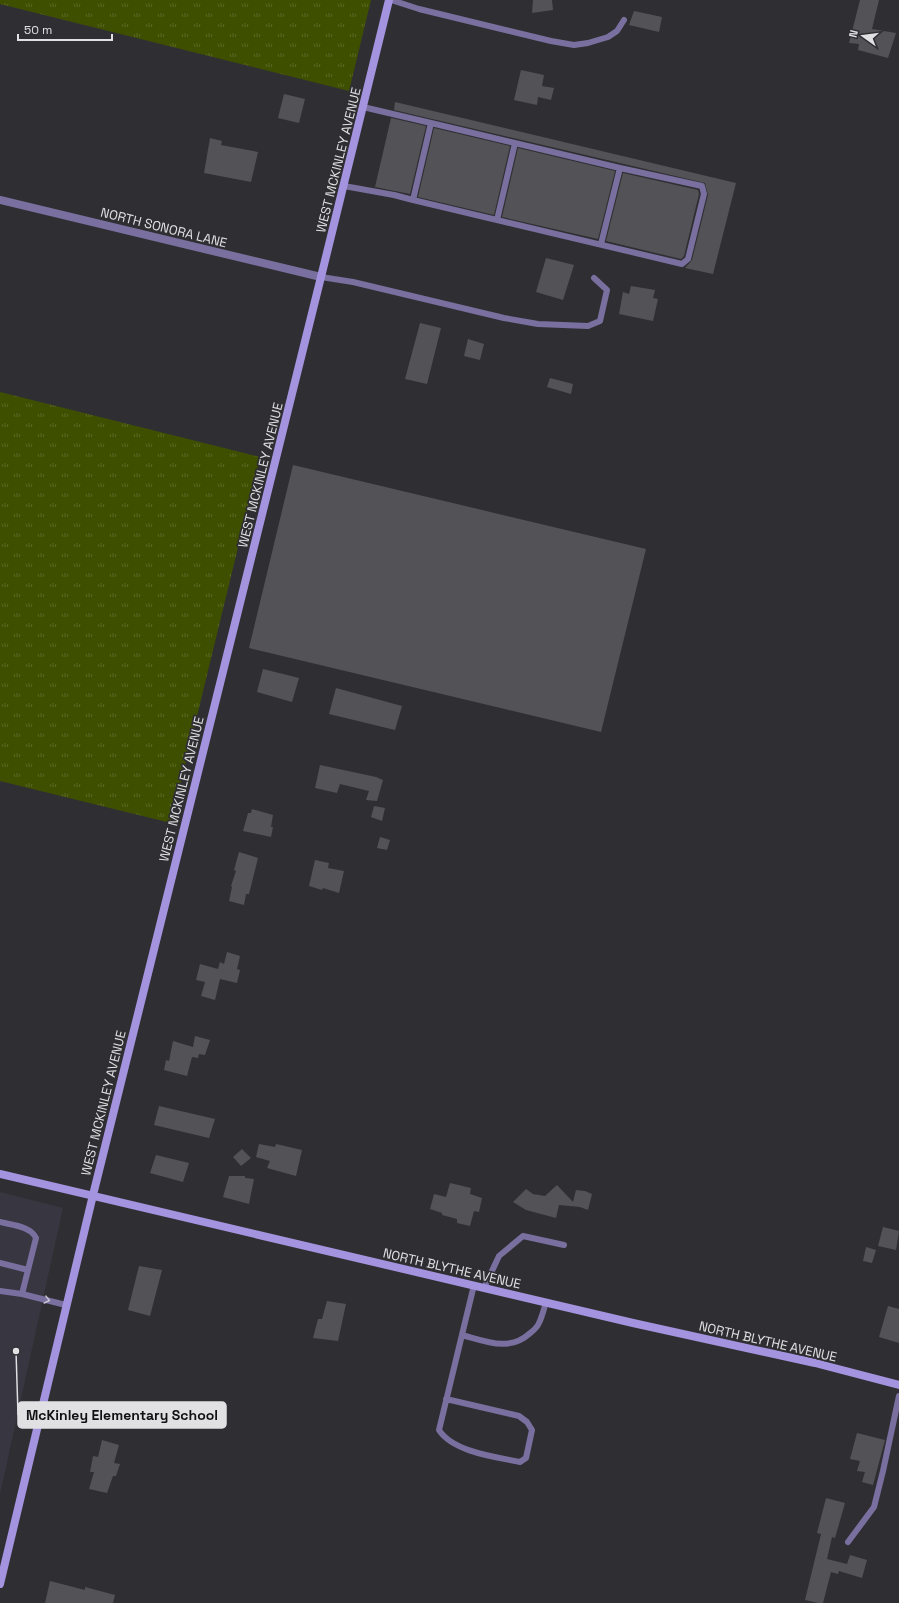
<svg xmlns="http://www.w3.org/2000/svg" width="899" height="1603" font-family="'Space Grotesk',sans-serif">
	<defs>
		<pattern id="grass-tufts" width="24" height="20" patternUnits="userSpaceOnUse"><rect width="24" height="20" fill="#3e4f00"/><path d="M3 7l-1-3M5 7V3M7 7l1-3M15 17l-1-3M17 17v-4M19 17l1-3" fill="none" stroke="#5a6825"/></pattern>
	</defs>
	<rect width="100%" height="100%" fill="#2f2f33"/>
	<path fill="#383641" d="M0 1192 63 1208 0 1494Z"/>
	<path fill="url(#grass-tufts)" d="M0 0H371L349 91 0 4Z
		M0 392 260 457 171 823 0 781Z"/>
	<path fill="#535257" d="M533 0H552L553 10 532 13Z
		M860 0H879L872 29 896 33 888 58 858 50 859 44 849 43Z
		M634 11 662 17 659 32 629 25Z
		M521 70 544 75 542 86 554 88 551 100 538 97 537 105 514 100Z
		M284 94 305 99 299 123 278 118Z
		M395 102 736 183 713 274 685 268 692 260 708 195 705 183 394 110Z
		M391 118 426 126 410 194 375 187Z
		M434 128 510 146 494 215 418 197Z
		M210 138 222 141 221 145 258 152 251 182 204 173Z
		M518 148 615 171 598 239 502 217Z
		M623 173 698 190 699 194 684 256 681 259 606 241Z
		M546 258 574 265 563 300 536 292Z
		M631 286 655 290 653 298 658 299 653 321 619 314 623 292 629 294Z
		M420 323 441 328 427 384 405 379Z
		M468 339 484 344 480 360 464 356Z
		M550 378 573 384 571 394 547 387Z
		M293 465 646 549 601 732 249 648Z
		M263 669 299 678 292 702 257 692Z
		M336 688 402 706 395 730 329 714Z
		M320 765 376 777 383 780 377 801 366 800 369 791 340 784 337 793 315 788Z
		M374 806 385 808 382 821 371 817Z
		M252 809 273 815 271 827H273L271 837 243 831 248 813H251Z
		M380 837 390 840 387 850 377 848Z
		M239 852 258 858 249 894H246L244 905 229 901 232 887 231 886 236 871 234 870Z
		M315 860 329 863 328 868 344 871 339 893 323 888 322 890 309 886Z
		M227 952 240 956 237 969 240 970 237 983 220 979 215 1000 201 996 205 982 196 980 200 964 218 969 220 962 224 964Z
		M195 1036 210 1040 205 1055 199 1054 198 1058 192 1057 187 1076 164 1070 166 1060 169 1061 173 1041 193 1047Z
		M159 1106 215 1119 209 1138 154 1125Z
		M259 1144 275 1147 276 1144 302 1150 296 1176 267 1168 270 1161 256 1157Z
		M242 1149 251 1158 241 1166 233 1157Z
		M156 1155 189 1163 183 1182 150 1173Z
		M229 1176H245V1178L254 1179 249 1204 223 1197Z
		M450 1183 471 1188 470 1194 482 1198 479 1212 474 1211 470 1226 457 1223V1219L442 1215V1213L430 1209 434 1194 446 1197Z
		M557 1185 573 1202 576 1190 585 1191 592 1194 588 1210 580 1207 559 1205 556 1218 526 1210 513 1202 526 1189 533 1194 545 1196Z
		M883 1227 899 1231 896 1250 878 1246Z
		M866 1247 876 1250 872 1263 863 1261Z
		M139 1266 162 1270 150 1316 128 1310Z
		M327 1301 346 1304 338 1341 313 1338 318 1319H322Z
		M888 1306 899 1309V1343L879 1337Z
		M857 1433 885 1440 873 1485 862 1482 865 1472 857 1471 860 1461 850 1459Z
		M102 1440 119 1445 114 1463 120 1464 116 1476H113L107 1493 89 1489 94 1472H90L93 1456 98 1457Z
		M826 1498 845 1503 835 1538 832 1537 827 1559 847 1564 850 1555 867 1560 862 1578 839 1571 838 1574 831 1572 823 1603H818L805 1600 821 1534 817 1533Z
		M50 1581 85 1590V1587L115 1595 113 1603H45Z"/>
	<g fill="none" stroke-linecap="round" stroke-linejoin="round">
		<path stroke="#7a709f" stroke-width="6" d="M391 0 419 9 551 41 574 45 588 43 608 37 617 31 624 20
			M344 186 394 195 413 200 431 123 363 107
			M413 200 682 264 688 259 704 194 702 186 620 168 431 123
			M497 220 515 143
			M601 244 620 168
			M321 277 353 282 504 318 538 324 588 326 600 321 607 290 594 278
			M0 1222C11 1225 31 1226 36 1238L22 1294
			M0 1263 28 1270
			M484 1288 499 1256 523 1236 564 1245
			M0 1291 22 1294 66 1305
			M462 1335C485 1341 509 1352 529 1334 533 1331 537 1328 539 1323 542 1317 544 1309 546 1302
			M446 1399 519 1416 527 1422 532 1430 526 1458 520 1462C496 1457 453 1452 439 1430L474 1285
			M848 1542 874 1507 883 1471 899 1396"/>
		<path stroke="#7a709f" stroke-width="8" d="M0 200 321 277"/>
		<path stroke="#a494df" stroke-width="8" d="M0 1174 633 1323 815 1363 899 1385
			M0 1584 93 1195 321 277 389 0"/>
	</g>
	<defs><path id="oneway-chevron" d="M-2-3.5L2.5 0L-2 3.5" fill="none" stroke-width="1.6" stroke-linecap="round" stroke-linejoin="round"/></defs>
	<use stroke="#c7c5d3" href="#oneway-chevron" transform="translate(47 1300) rotate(14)"/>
	<g text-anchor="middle" stroke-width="3.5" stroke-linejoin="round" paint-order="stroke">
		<g font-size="13" fill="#e1e1e4" stroke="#2f2f33">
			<text transform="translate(338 160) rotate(-76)" y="5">WEST MCKINLEY AVENUE</text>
			<text transform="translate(164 227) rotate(14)" y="5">NORTH SONORA LANE</text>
			<text transform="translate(260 475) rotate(-76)" y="5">WEST MCKINLEY AVENUE</text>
			<text transform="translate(181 789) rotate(-76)" y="5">WEST MCKINLEY AVENUE</text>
			<text transform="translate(103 1103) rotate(-76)" y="5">WEST MCKINLEY AVENUE</text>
			<text transform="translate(452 1268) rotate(13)" y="5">NORTH BLYTHE AVENUE</text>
			<text transform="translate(768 1341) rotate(13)" y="5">NORTH BLYTHE AVENUE</text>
		</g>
	</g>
	<path fill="none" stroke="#e1e1e4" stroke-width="1.5" d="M16 1351L18 1415"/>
	<circle fill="#e1e1e4" stroke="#2f2f33" stroke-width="1.5" cx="16" cy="1351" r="4"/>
	<rect fill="#e1e1e4" stroke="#e1e1e4" stroke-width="1.5" x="18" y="1402" width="208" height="26" rx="4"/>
	<g font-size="14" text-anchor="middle" font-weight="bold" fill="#111">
		<text x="122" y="1420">McKinley Elementary School</text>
	</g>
	<g transform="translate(863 36) rotate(284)" stroke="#2f2f33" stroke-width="3" paint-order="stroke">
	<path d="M0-3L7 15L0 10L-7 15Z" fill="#e1e1e4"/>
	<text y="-6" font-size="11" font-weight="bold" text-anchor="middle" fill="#e1e1e4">N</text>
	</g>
	<path d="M18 34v6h94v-6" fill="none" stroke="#e1e1e4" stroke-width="2"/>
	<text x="24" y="34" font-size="12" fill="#e1e1e4" stroke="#2f2f33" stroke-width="3" paint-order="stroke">50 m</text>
</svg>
